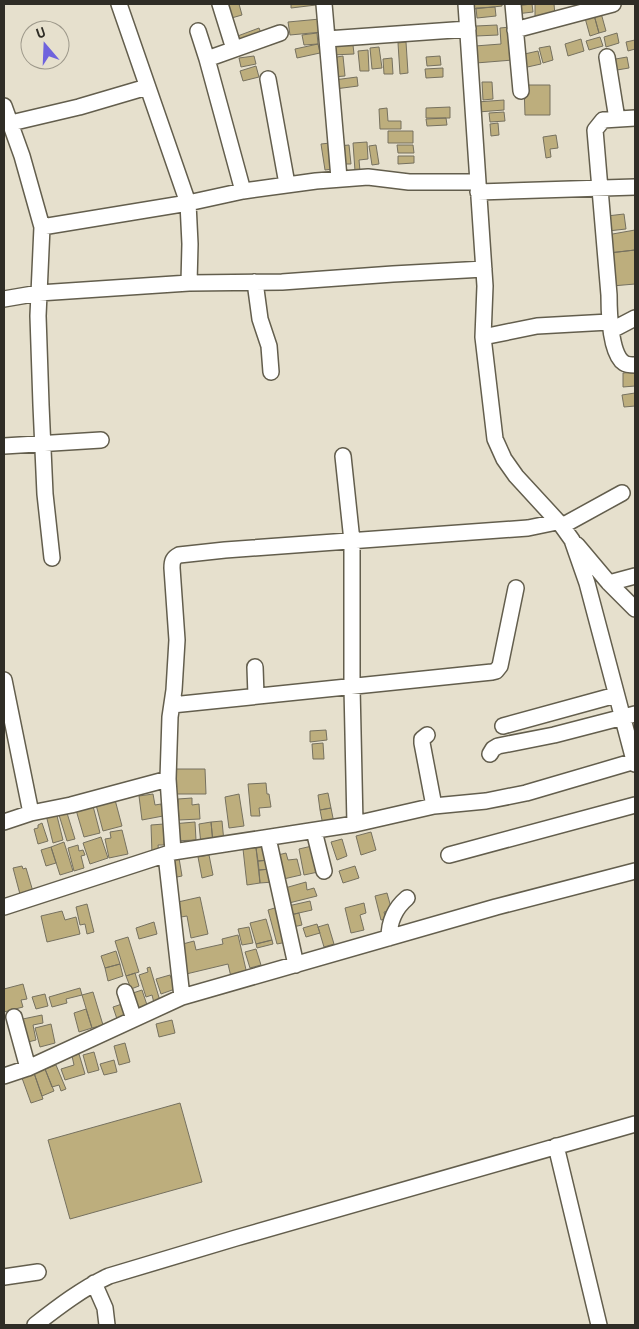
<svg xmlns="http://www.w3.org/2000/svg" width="639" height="1329" font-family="'PT Sans',sans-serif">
	<rect width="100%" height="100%" fill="#e6e0cd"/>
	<path fill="#bdae7d" stroke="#76715f" d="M224 4H239L242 15 228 19Z
		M291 4H316V5L291 8Z
		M474 4H502V6L474 9Z
		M532 4 533 12 516 14 515 6Z
		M535 4H554L555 15 535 16Z
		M495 7 496 16 477 18 476 8Z
		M601 13 606 31 599 33 594 15Z
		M594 15 599 33 590 36 585 18Z
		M320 19 322 32 290 35 288 22Z
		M497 25 498 35 476 36V26Z
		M510 27 513 60 476 63 475 46 501 44 500 28Z
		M259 28 263 38 239 47 235 37Z
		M317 33 318 44 304 45 302 35Z
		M617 33 619 43 606 47 604 37Z
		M600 37 603 46 589 50 586 41Z
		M581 39 584 51 568 56 565 44Z
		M635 40V49L628 51 626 42Z
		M406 42 408 73 400 74 398 43Z
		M318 44 320 53 297 58 295 49Z
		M331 45H353L354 54 332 55Z
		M550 46 553 60 543 63 539 48Z
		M379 47 382 68 372 69 370 48Z
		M368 50 369 71H360L358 51Z
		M538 51 541 64 523 68 520 55Z
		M254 56 256 64 241 67 239 58Z
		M343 56 345 76 333 77 331 58Z
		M440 56 441 65 427 66 426 57Z
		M627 57 629 68 611 71 610 60Z
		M392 58 393 74H384L383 59Z
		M256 66 259 77 243 81 240 71Z
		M443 68V77L426 78 425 69Z
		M357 77 358 86 335 89 334 80Z
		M482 82H492L493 99 483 100Z
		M524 85H550V115H525Z
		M504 100V110L478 112 477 102Z
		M450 107V118H426V108Z
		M387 108 388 121H401V129H380L379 109Z
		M504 112 505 121 490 122 489 113Z
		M446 118 447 125 427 126 426 119Z
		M498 123 499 135 491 136 490 124Z
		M388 131H413V143H388Z
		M556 135 558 148 550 149 551 157 546 158 543 137Z
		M367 142 368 159 359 160 360 171H355L353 143Z
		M330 143 333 169 325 170 321 144Z
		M349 145 351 164H339L338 146Z
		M376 145 379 164 372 165 369 146Z
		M397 145H413L414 153H398Z
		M398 156H414V163L398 164Z
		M624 214 626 229 608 231 607 216Z
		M635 230V250L609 253 607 235Z
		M635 250V284L612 286 609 253Z
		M635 372V386L623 387V373Z
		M635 393V406L624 407 622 395Z
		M326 730 327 740 310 742V731Z
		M323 743 324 759H313L312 744Z
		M171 769H205L206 794H172Z
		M266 783 267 794H269L271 807 259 808 260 816H251L248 784Z
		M328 793 331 808 320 810 318 795Z
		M153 794 155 805 161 804 163 816 142 820 139 796Z
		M239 794 244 826 229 828 225 797Z
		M114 796 122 826 103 831 95 801Z
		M192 798V805L199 804 200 819 179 820 178 799Z
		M93 806 100 833 84 837 76 810Z
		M331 808 334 823 323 825 320 810Z
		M56 812 63 840 53 843 46 815Z
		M67 813 75 839 67 841 59 815Z
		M222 821 224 842 213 843 211 822Z
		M195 822 196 840 173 841 172 824Z
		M211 822 213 843 201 845 199 824Z
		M42 823 48 841 38 844 34 829 38 828V825Z
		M164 824V845H158L159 854H152L151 825Z
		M122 830 128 854 109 858 105 839 111 838 110 832Z
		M371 832 376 850 361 855 356 836Z
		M101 837 108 858 90 864 83 843Z
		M342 839 347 856 337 860 331 842Z
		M64 842 73 871 60 875 51 847Z
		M78 845 79 851 83 850 85 855 81 856 84 868 74 871 68 848Z
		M268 846 270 860 258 861 256 848Z
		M312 846 318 872 304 875 299 849Z
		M51 847 56 863 46 866 41 850Z
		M256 848 260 883 247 885 243 849Z
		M286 853 288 860 297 859 301 875 279 880 274 856Z
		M209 855 213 875 202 878 198 857Z
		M179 858 182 876 172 878 168 860Z
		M270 860 271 869 259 870 258 861Z
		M22 866 23 869 26 868 34 895 21 898 13 868Z
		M355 866 359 878 343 883 339 871Z
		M271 869 273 882 260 883 259 870Z
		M306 882 307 890 314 888 317 896 289 903 285 888Z
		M387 893 392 911 384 912 386 919 381 920 375 896Z
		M200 897 208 934 191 938 187 916 181 917 178 902Z
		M310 901 312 910 290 915 288 906Z
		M364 903 366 913 360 915 364 930 351 933 345 908Z
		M87 904 94 932 87 934 85 924 80 925 76 907Z
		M278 907 287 942 277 944 268 910Z
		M62 911 65 920 76 917 80 934 47 942 41 916Z
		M299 913 302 925 293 927 290 915Z
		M266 919 272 940 256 944 250 923Z
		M154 922 157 934 139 939 136 928Z
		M317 924 320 933 306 937 303 928Z
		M328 924 334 944 324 947 318 927Z
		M249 927 253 943 242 945 238 929Z
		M238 935 247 974 231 977 228 964 182 975 179 945 194 941 196 950 223 944 222 939Z
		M128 937 139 972 126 976 115 941Z
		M272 940 273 944 257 948 256 944Z
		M256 949 261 965 250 968 245 952Z
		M116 951 120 964 105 968 101 956Z
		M120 964 123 976 108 981 105 968Z
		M150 967 160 1001 154 1003 152 995 146 997 139 975 148 972 147 968Z
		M135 973 139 986 131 989 126 976Z
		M170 975 175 989 161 994 156 979Z
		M23 984 27 999 21 1000 23 1007 4 1012V989Z
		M80 988 82 995 66 999 67 1003 52 1007 49 997Z
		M142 990 147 1005 135 1009 130 994Z
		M93 992 103 1025 92 1028 82 995Z
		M45 994 48 1006 36 1009 32 997Z
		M125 1003 129 1016 117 1019 113 1007Z
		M86 1009 92 1028 79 1032 74 1013Z
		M42 1015 43 1023 33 1025 36 1040 24 1043 18 1020Z
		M172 1020 175 1033 159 1037 156 1024Z
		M51 1024 55 1043 40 1047 35 1028Z
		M125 1043 130 1062 119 1065 114 1046Z
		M94 1052 99 1070 88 1073 83 1055Z
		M79 1054 85 1074 65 1080 61 1069 74 1065 72 1056Z
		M114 1060 117 1072 104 1075 100 1064Z
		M56 1065 66 1089 61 1091 59 1085 52 1087 45 1069Z
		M45 1069 54 1091 42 1096 34 1073Z
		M34 1073 43 1099 31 1103 22 1078Z
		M180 1103 202 1182 70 1219 48 1140Z"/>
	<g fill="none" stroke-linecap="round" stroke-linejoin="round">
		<defs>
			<path id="minor" d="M119 4 188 203 190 244 189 283
				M220 4 234 49
				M324 4 339 178
				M466 4 485 286 483 337 495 439 504 459 516 476 562 526 572 540 587 583 635 764
				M513 4 521 91
				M515 30 613 4
				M198 31 207 59 243 191
				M327 39 468 29
				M607 57 617 119
				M207 59 280 33
				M268 79 287 184
				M4 106 22 156 42 227 38 316 41 405 45 494 52 558
				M635 118 603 120 595 130 609 295C609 310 610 354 624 363 627 365 632 365 635 365
				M11 123 79 107 147 87
				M478 192 635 187
				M42 227 188 203 243 191 316 181 368 177 409 182H478
				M255 282 260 319 269 346 271 372
				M4 299 39 293 189 283 282 282 393 274 484 269
				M612 330 635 318
				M483 337 537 326 609 322
				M4 446 101 440
				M562 526 622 493
				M577 545 609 583 635 609
				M609 583 635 576
				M255 667 256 696
				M4 680 31 813 4 822
				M172 705 492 672 496 671 500 666 516 588
				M503 726 616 695
				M427 735 422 739V743L434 806
				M490 754 493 749 498 746 554 735 635 714
				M31 813 71 805 168 779
				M355 824 434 806 486 801 526 793 635 761
				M314 831 324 871
				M268 838 296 965
				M173 852 168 779 170 717 174 690 177 640 172 568C172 561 173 558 179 555L225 550 528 528 557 522
				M166 855 182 997
				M449 855 635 805
				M4 907 173 852 355 824 352 687V541L343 456
				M389 938C389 922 394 909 407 898
				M125 992 134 1019
				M14 1017 28 1068
				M4 1076 28 1068 182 997 496 907 635 871
				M556 1146 599 1325
				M4 1277 38 1272
				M94 1283 105 1308 107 1325
				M35 1325C58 1307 83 1288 109 1276L236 1238 635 1124"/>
		</defs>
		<use href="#minor" stroke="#635e4d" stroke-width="18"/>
		<use href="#minor" stroke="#fff" stroke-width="15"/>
	</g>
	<rect width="639" height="1329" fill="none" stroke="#2f2d26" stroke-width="10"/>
	<g transform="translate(45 45) rotate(341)"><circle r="24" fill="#e6e0cd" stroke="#9d988a"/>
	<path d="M0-4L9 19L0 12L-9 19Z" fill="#6f63dd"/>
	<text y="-8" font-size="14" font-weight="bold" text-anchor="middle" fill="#2f2d26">U</text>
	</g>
</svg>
